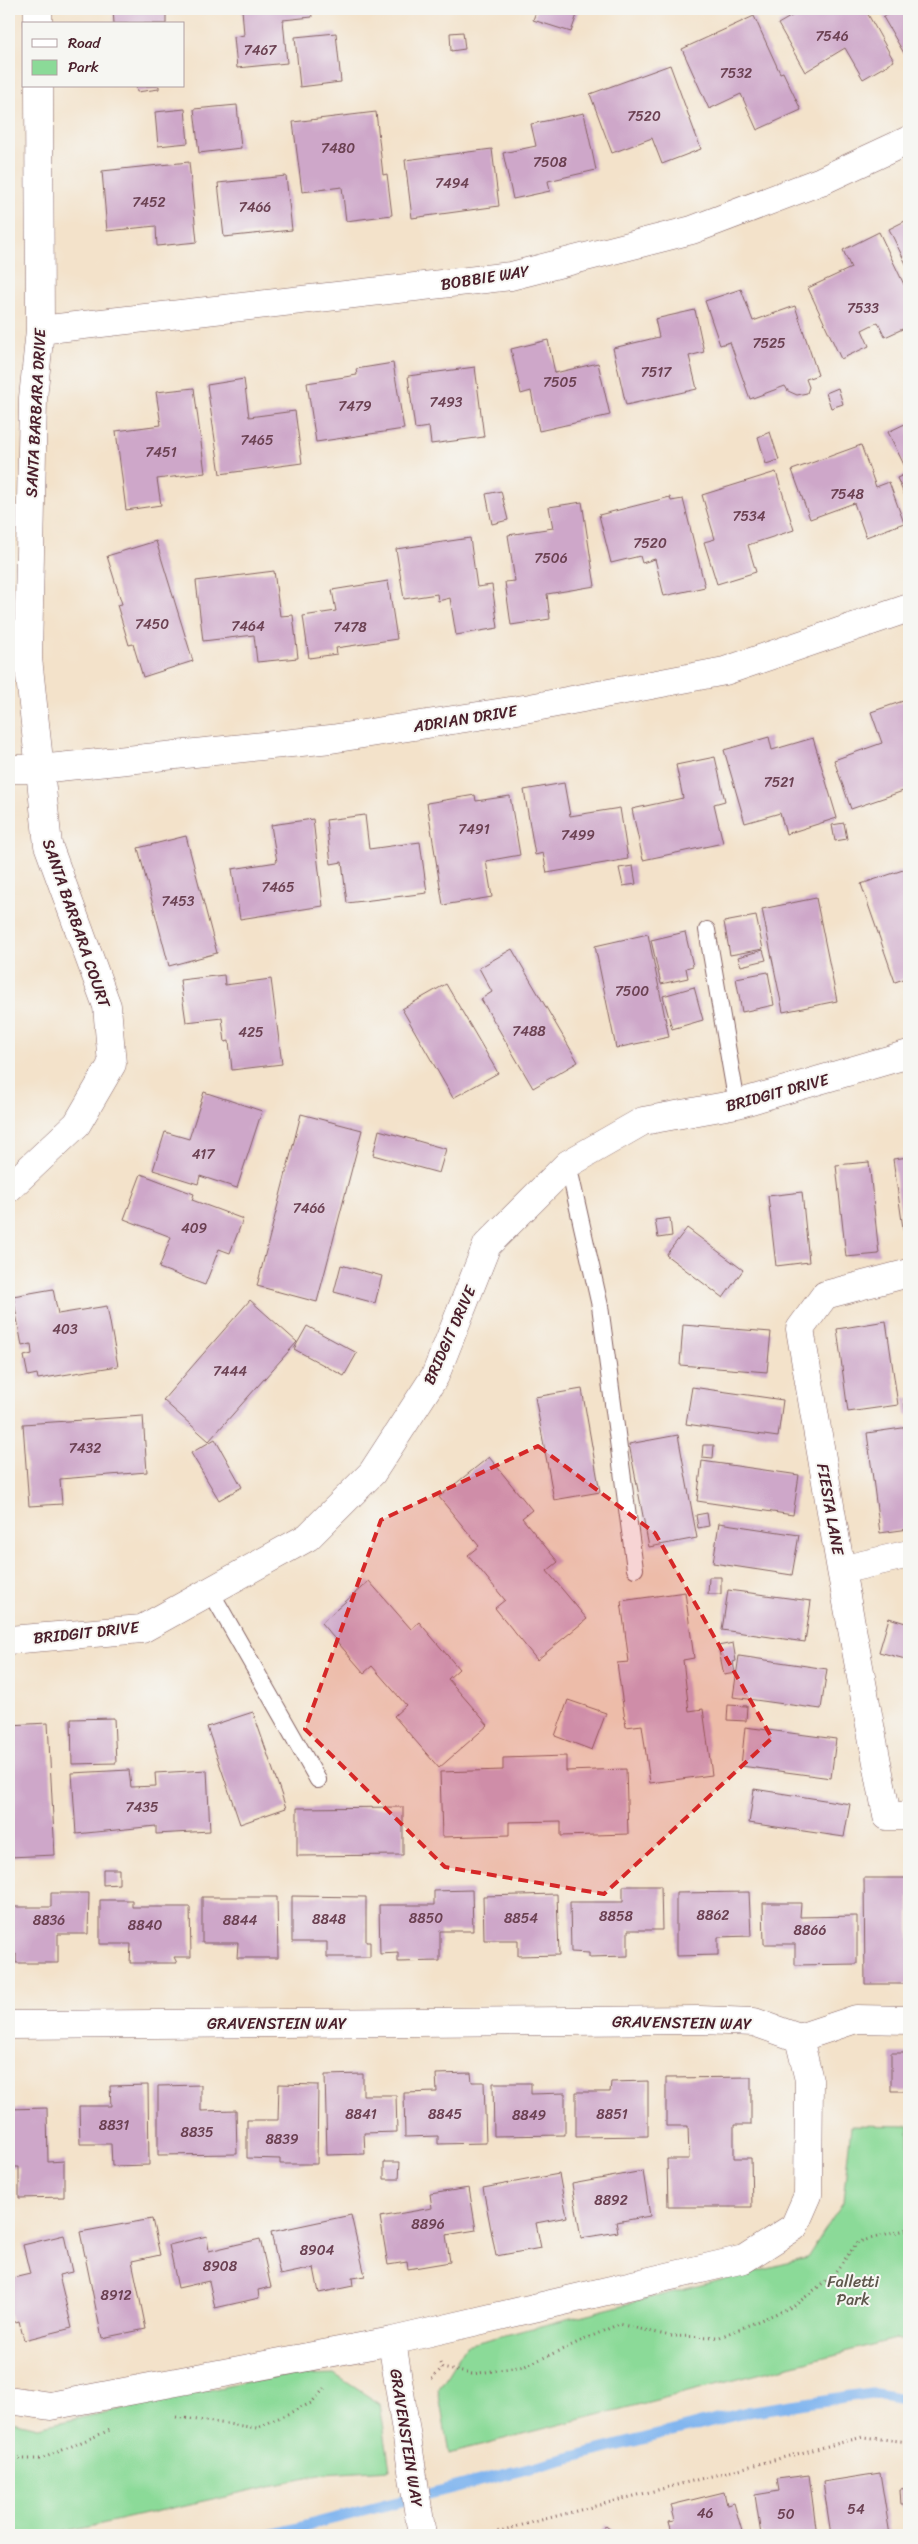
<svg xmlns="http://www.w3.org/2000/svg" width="918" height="2544" font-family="Sriracha,sans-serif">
	<rect width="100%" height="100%" fill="#f6f6f2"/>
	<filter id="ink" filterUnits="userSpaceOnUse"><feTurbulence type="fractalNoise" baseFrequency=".02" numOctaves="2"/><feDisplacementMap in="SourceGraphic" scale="10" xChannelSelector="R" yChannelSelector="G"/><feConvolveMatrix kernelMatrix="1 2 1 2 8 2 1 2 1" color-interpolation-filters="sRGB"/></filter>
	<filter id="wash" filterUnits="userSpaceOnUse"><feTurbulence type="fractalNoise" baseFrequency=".0096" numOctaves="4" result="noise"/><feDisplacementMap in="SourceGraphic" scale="20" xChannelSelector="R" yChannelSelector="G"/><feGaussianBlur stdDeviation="1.12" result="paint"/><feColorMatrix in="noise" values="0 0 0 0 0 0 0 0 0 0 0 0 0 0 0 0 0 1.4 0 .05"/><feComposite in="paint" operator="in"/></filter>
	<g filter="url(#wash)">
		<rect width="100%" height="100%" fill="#f3e2ca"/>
		<path fill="#8bda98" stroke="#6a7c62" d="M851 2125 909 2126V2342L895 2339 449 2453 438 2390 466 2345 807 2258 843 2202Z
			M334 2374 380 2404 390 2470 324 2474 52 2535H9V2420L38 2427 274 2376Z"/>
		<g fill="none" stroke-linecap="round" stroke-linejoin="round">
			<path stroke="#82b6ef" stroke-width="11" d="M270 2535 747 2412 871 2393 909 2400"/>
		</g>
		<g id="blocks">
			<path fill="#cea7c9" d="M113 9H166V24H114Z
				M242 9H311L312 17 283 20 287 63 237 68 234 37 244 35Z
				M537 9H579L571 32 533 20Z
				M804 9H865L894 61 863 79 845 48 805 72 778 24Z
				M895 9H909V53L905 55 883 17Z
				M754 16 780 73 783 72 801 110 757 130 741 94 709 109 682 49Z
				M463 32 465 49 451 51 450 33Z
				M336 33 341 82 300 87 295 37Z
				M670 65 701 149 662 164 652 138 612 153 590 94Z
				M136 86H159V89L137 92Z
				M237 105 241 148 199 153 194 109Z
				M185 109 188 143 158 146 155 112Z
				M376 112 383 175 387 174 392 215 346 221 342 187 302 192 293 122Z
				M584 113 596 170 548 181 550 191 513 199 503 153 536 146 531 124Z
				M492 149 499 206 412 218 405 160Z
				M189 162 197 242 157 246 156 226 107 231 102 171Z
				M286 176 292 230 224 237 218 183Z
				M909 219V270L889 229Z
				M879 232 909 295V326L885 337 878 322 862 330 869 346 841 359 808 288 851 268 843 250Z
				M741 289 753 321 795 306 818 375 806 379 809 387 807 393 797 395 788 391 785 386 750 399 730 342 720 345 705 301Z
				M695 310 704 352 689 356 697 389 626 405 613 348 659 337 655 319Z
				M548 340 555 373 598 363 610 415 539 431 531 391 521 394 511 349Z
				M393 363 404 429 316 442 307 383 357 375 356 369Z
				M475 367 484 437 431 444 429 427 415 429 408 376Z
				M244 379 249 417 295 411 302 463 220 474 207 385Z
				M194 388 205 473 157 479 161 505 126 510 116 431 161 425 156 392Z
				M838 388 843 404 831 408 826 393Z
				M909 422V505L897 478 908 473 888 432Z
				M770 432 779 460 766 464 758 437Z
				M861 445 876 487 889 482 904 523 866 537 854 503 810 519 792 470Z
				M776 472 794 530 748 545 756 572 717 584 704 542 715 539 702 495Z
				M501 491 508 520 492 524 486 494Z
				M670 497 671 501 683 499 705 587 664 596 655 559 642 563 640 556 611 563 599 515Z
				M582 502 595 586 547 594 550 619 511 625 505 582 515 581 508 535 553 528 549 507Z
				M470 538 477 587 492 585 498 628 456 635 450 598 438 601 437 594 404 599 396 549Z
				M156 541 193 661 143 677 133 644 129 645 117 605 122 604 107 556Z
				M274 571 280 616 293 615 298 658 257 662 254 635 203 641 196 581Z
				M388 581 397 639 336 648 337 654 309 658 303 616 336 611 332 590Z
				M909 699V789L851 809 834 760 882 743 871 712Z
				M769 737 772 750 813 738 837 818 786 834 780 813 745 823 724 750Z
				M715 757 725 801 714 804 723 843 643 860 632 809 683 798 676 765Z
				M564 783 570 816 620 808 628 859 547 873 543 853 535 855 524 790Z
				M475 795 476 801 510 796 520 855 486 861 492 897 443 905 427 803Z
				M365 815 369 849 420 842 427 893 347 903 342 862 331 864 326 820Z
				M313 819 323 906 240 919 232 869 277 862 271 825Z
				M844 823 847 839 835 841 832 825Z
				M186 836 217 953 169 966 138 848Z
				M633 866 636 884 623 886 619 868Z
				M909 868V977L895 982 861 884Z
				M816 898 837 1001 783 1012 762 909Z
				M756 916 763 949 730 955 724 922Z
				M685 932 693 966 686 968 688 978 661 984 651 940Z
				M648 934 669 1037 616 1048 595 946Z
				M512 949 578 1062 533 1088 481 999 492 992 479 968Z
				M763 950 766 960 741 966 738 957Z
				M768 972 774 1005 742 1012 736 978Z
				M224 975 225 985 271 979 282 1064 232 1070 229 1041 225 1042 222 1018 186 1022 180 980Z
				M446 984 498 1073 453 1098 402 1009Z
				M694 987 703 1020 672 1029 663 996Z
				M204 1092 262 1111 237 1188 200 1176 198 1184 153 1170 165 1132 189 1139Z
				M301 1114 362 1130 317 1302 257 1286Z
				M379 1130 446 1149 439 1173 373 1155Z
				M909 1157V1242H905L893 1159Z
				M869 1162 879 1254 846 1257 836 1165Z
				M141 1174 194 1194 192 1200 243 1219 230 1253 219 1249 205 1285 159 1268 171 1237 124 1219Z
				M802 1192 809 1262 776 1266 768 1196Z
				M670 1218 672 1236 658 1238 655 1220Z
				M687 1228 743 1270 723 1298 666 1255Z
				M341 1265 382 1276 375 1303 334 1292Z
				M53 1289 58 1314 107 1306 118 1366 38 1379 37 1374 28 1376 24 1356 32 1354 31 1344 22 1346 13 1296Z
				M250 1300 297 1342 209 1441 163 1400Z
				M886 1321 898 1405 848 1412 837 1329Z
				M683 1325 771 1332 767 1372 680 1365Z
				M307 1326 357 1353 344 1376 294 1349Z
				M692 1387 783 1400 778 1437 686 1424Z
				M582 1389 600 1492 554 1500 535 1397Z
				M904 1398H909V1415H906Z
				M143 1416 147 1472 60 1479 62 1504 29 1506 23 1424Z
				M909 1427V1529L880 1533 867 1433Z
				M678 1435 697 1538 649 1547 629 1444Z
				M215 1439 242 1487 219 1500 191 1453Z
				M703 1445H714L713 1458 702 1457Z
				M489 1457 532 1510 522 1518 558 1562 547 1571 587 1619 537 1660 495 1608 505 1600 468 1555 479 1546 439 1497Z
				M702 1461 799 1475 793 1515 697 1501Z
				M707 1513 709 1526 698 1528 696 1515Z
				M719 1523 799 1535 792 1575 713 1563Z
				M709 1577H721V1594H708Z
				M369 1581 411 1629 419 1622 459 1669 448 1679 488 1725 439 1768 394 1716 406 1705 372 1666 364 1673 321 1623Z
				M728 1590 811 1601 805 1642 722 1630Z
				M685 1592 694 1658 683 1660 689 1711 703 1709 712 1775 650 1783 642 1725 626 1727 617 1663 629 1662 621 1601Z
				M889 1618 909 1624V1660L879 1652Z
				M733 1643 736 1661 733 1662 735 1673 724 1675 718 1646Z
				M739 1656 827 1669 821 1709 733 1697Z
				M568 1700 606 1713 592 1750 555 1736Z
				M728 1705 747 1706 746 1721 727 1720Z
				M253 1712 286 1808 240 1824 207 1727Z
				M114 1718 116 1763 72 1764 71 1719Z
				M48 1723 55 1855 9 1857V1725Z
				M745 1727 836 1739 831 1778 741 1766Z
				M566 1756V1771L626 1769 628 1834 561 1836V1821L509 1822V1835L442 1837 440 1772 503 1770V1758Z
				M129 1770 131 1787 156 1786 155 1773 207 1770 210 1831 156 1834V1826L76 1834 72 1773Z
				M754 1789 850 1804 844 1837 749 1823Z
				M403 1807V1855L297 1856V1808Z
				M103 1869H119V1884L103 1885Z
				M864 1878H909V1984H865Z
				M623 1886H661L662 1930H628V1956L589 1957V1953L571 1952 570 1902H623Z
				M472 1890 473 1931H440V1961L398 1962V1953L380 1954 379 1905H434V1891Z
				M749 1892 751 1936 718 1937V1955L676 1956V1893Z
				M51 1893H89L88 1934H58V1963H16V1954H9V1907H51Z
				M557 1894 559 1955 518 1956V1940H484L483 1896Z
				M292 1896 366 1897V1942H370V1957H327V1942H292Z
				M202 1897H277L278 1958H237L238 1943H202Z
				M100 1900H132V1907H190L191 1957H174L177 1963H130L131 1944H100Z
				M763 1903H801L800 1917 857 1916V1964L795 1965V1944H764Z
				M891 2053H909V2091H891Z
				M471 2073 472 2082H484L486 2143 438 2144V2136L405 2137 404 2093 437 2092 436 2074Z
				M363 2074V2095H396L397 2132 364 2133 365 2154 327 2155 325 2075Z
				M751 2077V2125H734V2158H751L752 2207H668L667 2159H689L688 2126H666V2078Z
				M648 2081V2136L576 2137V2092H610L611 2082Z
				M493 2083H531V2094L565 2093V2135L494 2136Z
				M279 2084 318 2085 317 2164H280V2159L247 2158V2120H278Z
				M148 2085 149 2165 112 2166 111 2144H80L79 2106H111L110 2086Z
				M201 2085V2111L236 2110 237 2154 158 2155V2086Z
				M47 2108 48 2162 64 2161V2197L19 2198V2167H9V2109Z
				M384 2162H400L399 2179H384Z
				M643 2171 650 2216 616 2222 618 2232 581 2238 572 2184Z
				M559 2174 567 2217 536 2223 541 2248 496 2256 483 2188Z
				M469 2188 476 2230 446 2235 450 2262 408 2269 407 2262 388 2265 380 2217 432 2208 430 2194Z
				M351 2215 365 2276 352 2278 353 2286 319 2293 314 2268 280 2275 271 2232Z
				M152 2219 160 2255 132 2261 146 2329 102 2338 80 2232Z
				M64 2235 72 2272 59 2275 72 2328 24 2340 19 2321 12 2323 9 2311V2279L30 2274 23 2245Z
				M207 2236 209 2251 260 2239 271 2287 258 2290 259 2298 215 2308 209 2281 178 2288 169 2245Z
				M880 2473 890 2535H831L823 2482Z
				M809 2475 817 2535H761L755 2495 779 2491 777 2479Z
				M909 2488V2505H901L900 2489Z
				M724 2492 727 2505 734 2503 743 2535H673L669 2522 675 2521 671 2505Z
				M606 2525 618 2535H598Z"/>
		</g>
	</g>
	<g filter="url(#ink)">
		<use href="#blocks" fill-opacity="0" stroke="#856363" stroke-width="1"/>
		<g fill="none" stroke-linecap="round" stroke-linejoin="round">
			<defs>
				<path id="service" d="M707 930 737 1104
					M568 1164 600 1306 635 1569
					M211 1592 318 1780"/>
				<path id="minor" d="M38 9V24
					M40 330 511 276 692 230 821 181 909 140
					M9 1188 77 1124 112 1064 107 1006 48 845 28 658 33 398 40 330 39 86
					M909 1273 825 1295 800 1329 841 1570 887 1816H909
					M841 1570 909 1554
					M9 1640 142 1629 308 1537 372 1473 435 1376 487 1245 568 1164 643 1121 737 1104 909 1054
					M9 2025 700 2020 754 2022 799 2038 809 2080 808 2195 794 2227 744 2259 392 2341 50 2406 9 2400
					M799 2038 856 2019 909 2020
					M392 2341 422 2535"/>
				<path id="tertiary" d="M9 769H39L331 739 530 708 725 671 909 608"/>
			</defs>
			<use href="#service" stroke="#856363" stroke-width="18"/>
			<use href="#minor" stroke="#856363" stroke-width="29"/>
			<use href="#tertiary" stroke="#856363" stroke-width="29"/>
			<path stroke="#856363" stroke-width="3" stroke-dasharray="1 4" stroke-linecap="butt" d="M440 2363 442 2368 472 2374 525 2366 619 2324 670 2336 720 2337 794 2306 832 2276 858 2242 909 2229
				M432 2379 442 2368
				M176 2417 257 2428 311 2403 325 2388
				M9 2459H41L110 2430
				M495 2535 496 2532 545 2519 863 2437 909 2442"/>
			<use href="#service" stroke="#fff" stroke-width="16"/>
			<use href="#minor" stroke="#fff" stroke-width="28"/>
			<use href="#tertiary" stroke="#fff" stroke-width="28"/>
		</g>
	</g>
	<path fill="#d62828" fill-opacity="0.2" stroke="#d62828" stroke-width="4" stroke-dasharray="10 6" stroke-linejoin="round" d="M538 1446 655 1533 772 1738 604 1894 445 1867 305 1729 381 1520Z"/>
	<g text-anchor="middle" stroke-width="4" stroke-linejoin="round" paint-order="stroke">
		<g font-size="14" fill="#6b4152">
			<text x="832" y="41">7546</text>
			<text x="260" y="55">7467</text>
			<text x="736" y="78">7532</text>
			<text x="644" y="121">7520</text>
			<text x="338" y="153">7480</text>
			<text x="550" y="167">7508</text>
			<text x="452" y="188">7494</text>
			<text x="149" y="207">7452</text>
			<text x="255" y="212">7466</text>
			<text x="863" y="313">7533</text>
			<text x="769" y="348">7525</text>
			<text x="656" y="377">7517</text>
			<text x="560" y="387">7505</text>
			<text x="446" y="407">7493</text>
			<text x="355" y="411">7479</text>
			<text x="257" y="445">7465</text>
			<text x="161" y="457">7451</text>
			<text x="847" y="499">7548</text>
			<text x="749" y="521">7534</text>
			<text x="650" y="548">7520</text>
			<text x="551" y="563">7506</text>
			<text x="152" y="629">7450</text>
			<text x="248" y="631">7464</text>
			<text x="350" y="632">7478</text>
			<text x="779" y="787">7521</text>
			<text x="474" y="834">7491</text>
			<text x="578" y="840">7499</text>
			<text x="278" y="892">7465</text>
			<text x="178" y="906">7453</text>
			<text x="632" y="996">7500</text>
			<text x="529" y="1036">7488</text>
			<text x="251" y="1037">425</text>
			<text x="203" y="1159">417</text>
			<text x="309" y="1213">7466</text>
			<text x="194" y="1233">409</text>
			<text x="65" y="1334">403</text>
			<text x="230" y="1376">7444</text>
			<text x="85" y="1453">7432</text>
			<text x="142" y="1812">7435</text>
			<text x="713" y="1920">8862</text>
			<text x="616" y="1921">8858</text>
			<text x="426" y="1923">8850</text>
			<text x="521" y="1923">8854</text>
			<text x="329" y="1924">8848</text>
			<text x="49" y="1925">8836</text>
			<text x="240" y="1925">8844</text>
			<text x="145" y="1930">8840</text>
			<text x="810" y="1935">8866</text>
			<text x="361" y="2119">8841</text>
			<text x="445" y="2119">8845</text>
			<text x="612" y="2119">8851</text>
			<text x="529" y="2120">8849</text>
			<text x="114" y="2130">8831</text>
			<text x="197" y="2137">8835</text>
			<text x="282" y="2144">8839</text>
			<text x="611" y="2205">8892</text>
			<text x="428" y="2229">8896</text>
			<text x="317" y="2255">8904</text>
			<text x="220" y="2271">8908</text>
			<text x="116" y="2300">8912</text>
			<text x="856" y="2514">54</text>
			<text x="705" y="2518">46</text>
			<text x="786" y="2519">50</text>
		</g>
		<g font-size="16" fill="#4a1f2b" stroke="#f6f6f2">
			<text transform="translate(485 277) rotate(-9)" y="6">BOBBIE WAY</text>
			<text transform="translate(35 413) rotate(-87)" y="6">SANTA BARBARA DRIVE</text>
			<text transform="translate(465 718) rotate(-9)" y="6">ADRIAN DRIVE</text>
			<text transform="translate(77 923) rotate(71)" y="6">SANTA BARBARA COURT</text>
			<text transform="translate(777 1092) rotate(-15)" y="6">BRIDGIT DRIVE</text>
			<text transform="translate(449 1335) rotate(-66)" y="6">BRIDGIT DRIVE</text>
			<text transform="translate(831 1509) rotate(80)" y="6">FIESTA LANE</text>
			<text transform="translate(86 1632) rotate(-6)" y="6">BRIDGIT DRIVE</text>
			<text transform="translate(682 2022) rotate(1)" y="6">GRAVENSTEIN WAY</text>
			<text x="277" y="2029">GRAVENSTEIN WAY</text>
			<text transform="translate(407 2438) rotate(81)" y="6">GRAVENSTEIN WAY</text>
		</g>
		<g font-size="16" fill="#5e574c" stroke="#f6f6f2">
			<text x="853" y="2287">Falletti<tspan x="853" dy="18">Park</tspan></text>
		</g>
	</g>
	<rect width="918" height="2544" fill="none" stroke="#f6f6f2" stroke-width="30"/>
	<rect x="22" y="22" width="162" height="65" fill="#f6f6f2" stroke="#b1a0a2"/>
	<rect x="32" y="39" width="25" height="8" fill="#ffffff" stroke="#b1a0a2"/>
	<text x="68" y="48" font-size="15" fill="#4a1f2b">Road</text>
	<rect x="32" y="60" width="25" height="15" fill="#8bda98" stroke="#b1a0a2"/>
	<text x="68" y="72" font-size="15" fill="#4a1f2b">Park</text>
</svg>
